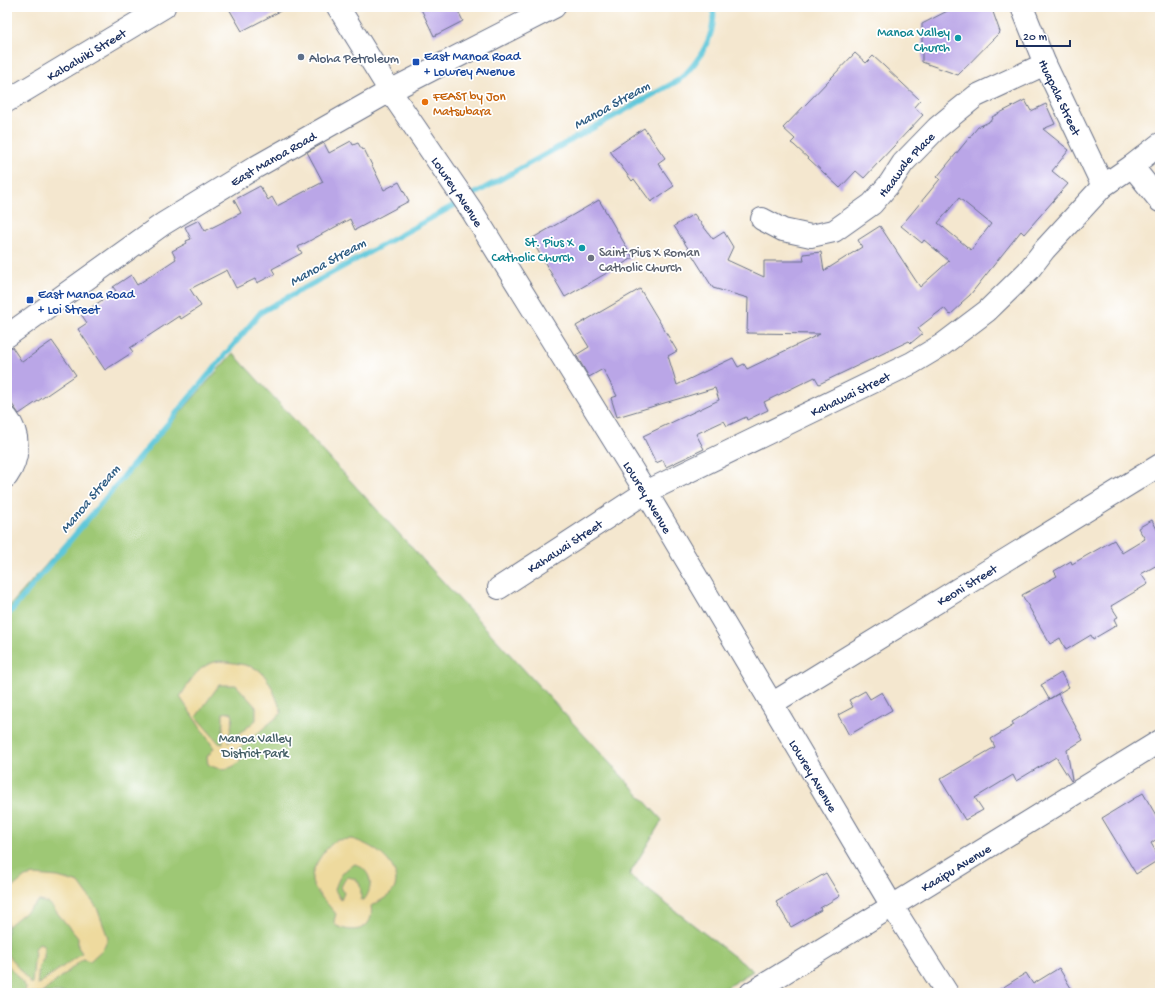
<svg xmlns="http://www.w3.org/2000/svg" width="1167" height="1000" font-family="'Gochi Hand',sans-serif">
	<rect width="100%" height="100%" fill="#fff"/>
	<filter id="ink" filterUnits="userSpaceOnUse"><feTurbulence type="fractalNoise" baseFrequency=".025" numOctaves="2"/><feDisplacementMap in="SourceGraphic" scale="8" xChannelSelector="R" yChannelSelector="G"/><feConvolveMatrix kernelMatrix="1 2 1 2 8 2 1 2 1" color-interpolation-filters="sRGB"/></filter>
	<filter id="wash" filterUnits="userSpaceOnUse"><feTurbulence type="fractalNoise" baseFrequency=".012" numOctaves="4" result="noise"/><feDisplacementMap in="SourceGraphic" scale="16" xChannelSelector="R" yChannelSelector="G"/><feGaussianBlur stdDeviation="0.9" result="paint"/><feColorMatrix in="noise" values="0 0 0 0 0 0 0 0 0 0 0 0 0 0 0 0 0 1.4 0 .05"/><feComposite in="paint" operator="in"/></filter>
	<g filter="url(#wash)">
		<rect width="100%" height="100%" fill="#f4e7cf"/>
		<path fill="#9ec874" stroke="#5c7c69" d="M233 353 662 820 629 875 753 971 717 993H7V609Z"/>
		<path fill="#eeda9e" stroke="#84847e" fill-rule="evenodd" d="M220 661C232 663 250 664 260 671 271 680 277 701 282 713L237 750 242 755C239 770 219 772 208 764L207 757 214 748 180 697C191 680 198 664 220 661ZM219 685H236L256 707V720L228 743 233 717 231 712 223 713V744L219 743 196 717Z
			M351 839C369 843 402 862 395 887 392 896 379 901 371 906 375 930 353 935 335 925L334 921 336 914C329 905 317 894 313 884 307 872 327 844 338 840 342 839 347 840 351 839ZM355 864C371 870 375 886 364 900H361C361 887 362 878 346 877L341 887 344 893 341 900 335 890C338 878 343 870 355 864Z
			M34 875 58 877 79 883 97 908 108 938 103 949 90 961 83 959 42 993H25L26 987 7 964V954L32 985 35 949 39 943 44 945V958L39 966 37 985 82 953 78 947V938L49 903 39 901 7 927V892L25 877Z"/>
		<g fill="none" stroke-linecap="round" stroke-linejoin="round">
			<path stroke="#5ec7da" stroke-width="5.5" d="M467 198 679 80C699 62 717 35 713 7
				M7 616 261 312 460 202"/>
		</g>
		<g id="blocks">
			<path fill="#baa6e7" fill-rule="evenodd" d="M228 7H288L242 31Z
				M420 7H456L463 21 434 36Z
				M955 7H987L993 12 1000 32 958 75 922 62V24Z
				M855 53 866 63 873 56 884 66 920 100 914 107 923 115 864 178 856 171 840 188 794 145 791 143 795 139 783 128Z
				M1025 100 1031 111 1046 104 1055 124 1043 129 1069 150 1052 171 1068 184 1024 234 1021 231 970 295 961 303 962 304 950 315 944 308 918 328 922 334 911 343 909 341 819 384 815 377 764 402 768 410 747 420 746 417 727 426 724 421 696 434 704 449 666 467 663 460 656 463 643 436 719 400 715 388 617 417 611 398 617 396 603 369 589 377 576 355 589 347 576 326 640 289 677 351 668 356 677 385 733 358 738 367 744 364 747 369 820 334 747 333 748 298 713 288 674 226 694 214 713 239 724 232 733 247 727 260 764 277V261H804L803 254 821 252 824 271 862 247 858 240 880 226 920 287 949 261 924 240 922 243 901 226 940 179 937 177 978 127 989 122V121L993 119 992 117ZM959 198 991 224 971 250 938 223Z
				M644 128 665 158 658 163 674 186 651 202 634 179 632 181 610 151Z
				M351 141 353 145 358 143 362 150 364 149 384 190 399 182 409 201 355 230 350 219 298 247 302 253 272 269 275 274 257 283 255 279 236 288 227 270 190 289 201 306 181 319 179 316 130 348 133 352 105 370 78 329 87 323 81 314 116 291 113 287 131 275 137 285 176 259 172 251 187 243 186 241 191 239 185 227 199 220 205 231 241 213 234 200 260 186 268 200 272 197 277 206 323 182 307 152 324 143 329 153Z
				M599 200 633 258 565 297 531 239Z
				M52 341 76 375 19 414 7 397V348L12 347 22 362Z
				M1152 520 1158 531 1160 530V566L1159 564 1141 574 1148 584 1111 606 1118 617 1114 619 1117 625 1093 639 1091 635 1066 650 1060 638 1050 644 1022 595 1057 576 1054 571 1071 561 1072 564 1114 540 1122 553 1145 539 1138 528Z
				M1061 673 1069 687 1049 699 1041 685Z
				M865 691 870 699 882 692 892 710 849 735 838 715 853 707 849 700Z
				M1058 694 1083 740 1067 750 1072 780 1071 781 1056 757 1016 781 1013 775 975 798 983 810 965 820 940 779 995 747 991 739 1014 725 1012 722Z
				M1143 793 1160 822V837L1151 843 1160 859 1136 874 1102 818Z
				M826 873 840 896 820 908 821 910 791 927 776 902Z
				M1059 968 1071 988 1062 993H994L1026 973 1033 984Z"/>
		</g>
	</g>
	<g filter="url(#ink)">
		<use href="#blocks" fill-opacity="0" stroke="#676f86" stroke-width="1"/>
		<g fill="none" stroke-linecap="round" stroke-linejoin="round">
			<defs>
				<g id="minor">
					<path id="s1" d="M338 7 390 91 472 211 646 492 892 906 947 993"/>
					<path id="s2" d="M1022 7 1045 64 1103 186"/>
					<path id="s3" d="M7 101 164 7"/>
					<path d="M1132 166 1160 201"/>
					<path id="s4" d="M762 219 783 230 811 236 834 231 872 204 890 183 903 163 937 128 955 113 976 96 1045 64"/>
					<path id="s5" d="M7 336 163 224 256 167 390 91 554 7"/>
					<path d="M7 418C21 435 19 459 7 476"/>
					<path id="s6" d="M499 588 646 492 912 363 942 345 987 311 1028 271 1045 249 1103 186 1132 166 1160 144"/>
					<path id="s7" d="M773 703 1160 465"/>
					<path id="s8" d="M751 993 1160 741"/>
				</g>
			</defs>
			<use href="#minor" stroke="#676f86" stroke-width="24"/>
			<use href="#minor" stroke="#fff" stroke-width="22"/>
		</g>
	</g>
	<g fill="#0f9aa8" stroke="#fff" stroke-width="1.5">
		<circle cx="958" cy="38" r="4"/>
		<circle cx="582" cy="248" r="4"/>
	</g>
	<circle fill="#5c6f8a" stroke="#fff" stroke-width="1.5" cx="301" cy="57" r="4"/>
	<g fill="#1a4fb4" stroke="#fff" stroke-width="1.5">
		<rect x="412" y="58" width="8" height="8" rx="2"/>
		<rect x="26" y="296" width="8" height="8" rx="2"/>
	</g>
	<circle fill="#e8710a" stroke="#fff" stroke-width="1.5" cx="425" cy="102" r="4"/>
	<circle fill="#6b7280" stroke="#fff" stroke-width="1.5" cx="591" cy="258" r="4"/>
	<g text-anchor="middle" stroke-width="3.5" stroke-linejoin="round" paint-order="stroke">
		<g font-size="13" fill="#0d838f" stroke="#fff" text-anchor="end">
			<text x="950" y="36">Manoa Valley<tspan x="950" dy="15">Church</tspan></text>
			<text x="574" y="246">St. Pius X<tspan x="574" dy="15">Catholic Church</tspan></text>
		</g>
		<g font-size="13" fill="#1b2f5e" stroke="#fff">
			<text dy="5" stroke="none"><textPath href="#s3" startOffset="92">Kaloaluiki Street</textPath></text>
			<text dy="5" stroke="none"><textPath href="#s2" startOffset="98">Huapala Street</textPath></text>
			<text dy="5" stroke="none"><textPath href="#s5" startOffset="320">East Manoa Road</textPath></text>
			<text dy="5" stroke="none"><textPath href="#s4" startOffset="175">Haawale Place</textPath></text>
			<text dy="5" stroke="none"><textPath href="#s1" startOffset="220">Lowrey Avenue</textPath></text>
			<text dy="5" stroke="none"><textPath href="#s6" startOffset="402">Kahawai Street</textPath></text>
			<text dy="5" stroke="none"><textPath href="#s1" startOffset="580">Lowrey Avenue</textPath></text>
			<text dy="5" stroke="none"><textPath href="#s6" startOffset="78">Kahawai Street</textPath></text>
			<text dy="5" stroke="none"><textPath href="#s7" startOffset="227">Keoni Street</textPath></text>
			<text dy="5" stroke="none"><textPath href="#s1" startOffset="904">Lowrey Avenue</textPath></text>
			<text dy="5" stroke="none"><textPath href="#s8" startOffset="240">Kaaipu Avenue</textPath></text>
		</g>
		<g font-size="13" fill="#164399" stroke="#fff" text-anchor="start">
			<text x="424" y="60">East Manoa Road<tspan x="424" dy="15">+ Lowrey Avenue</tspan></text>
			<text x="38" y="298">East Manoa Road<tspan x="38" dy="15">+ Loi Street</tspan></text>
		</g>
		<g font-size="13" fill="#4e5e75" stroke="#fff" text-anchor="start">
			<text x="309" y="62">Aloha Petroleum</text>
		</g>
		<g font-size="13" fill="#c56008" stroke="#fff" text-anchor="start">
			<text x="433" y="100">FEAST by Jon<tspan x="433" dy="15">Matsubara</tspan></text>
		</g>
		<g font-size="13" fill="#5b616d" stroke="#fff" text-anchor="start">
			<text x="599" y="256">Saint Pius X Roman<tspan x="599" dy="15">Catholic Church</tspan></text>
		</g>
		<g font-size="13" fill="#425d65" stroke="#fff">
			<text x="255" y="742">Manoa Valley<tspan x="255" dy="15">District Park</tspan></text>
		</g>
		<g font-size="14" font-style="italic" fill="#2f5d83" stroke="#fff">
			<text transform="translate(611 104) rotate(-29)" y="5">Manoa Stream</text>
			<text transform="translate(327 261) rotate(-29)" y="5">Manoa Stream</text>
			<text transform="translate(89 498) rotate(-50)" y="5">Manoa Stream</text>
		</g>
	</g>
	<rect width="1167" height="1000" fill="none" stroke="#fff" stroke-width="24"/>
	<path d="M1017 40v6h53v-6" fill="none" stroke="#1b2f5e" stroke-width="2"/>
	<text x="1023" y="40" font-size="12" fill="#1b2f5e" stroke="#ffffff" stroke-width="3" paint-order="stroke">20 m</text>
</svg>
